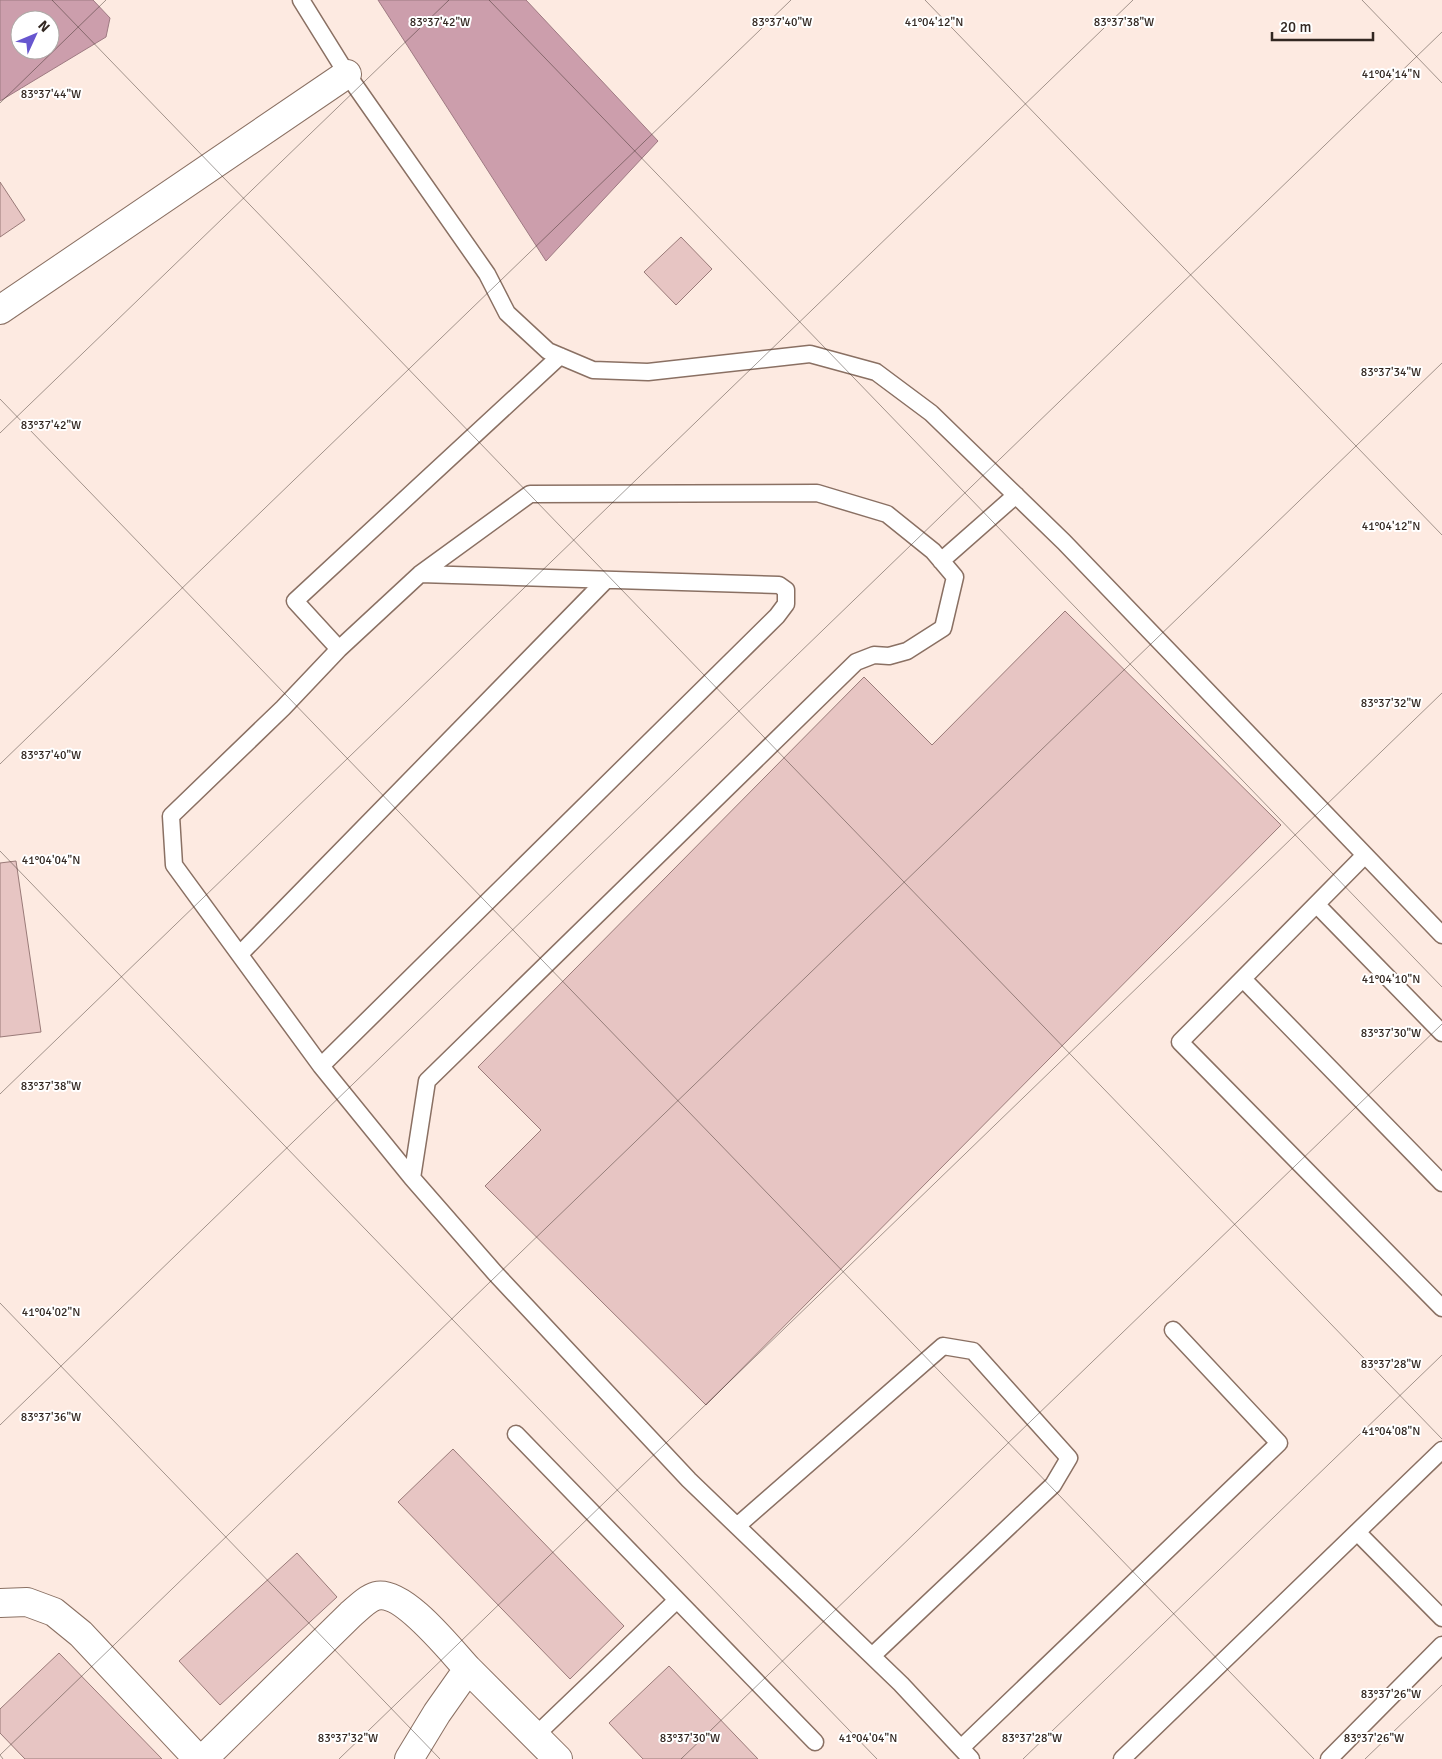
<svg xmlns="http://www.w3.org/2000/svg" width="1442" height="1759" font-family="Signika,sans-serif">
	<rect width="100%" height="100%" fill="#fdeae1"/>
	<path fill="#cc9eac" stroke="#9e7a82" fill-rule="evenodd" d="M0 0H93L110 18 106 37 0 101ZM20 20H50V50H20Z
		M378 0H526L658 141 546 261Z"/>
	<path fill="#e7c5c3" stroke="#997a78" d="M0 182 25 220 0 237Z
		M681 237 712 269 676 305 644 272Z
		M1065 611 1281 825 706 1405 485 1186 541 1130 478 1067 864 677 932 745Z
		M16 861 41 1032 0 1037V863Z
		M453 1449 624 1626 570 1679 398 1502Z
		M297 1553 337 1597 220 1705 179 1661Z
		M59 1653 162 1759H25L0 1733V1709Z
		M669 1666 758 1759H643L609 1723Z"/>
	<g fill="none" stroke-linecap="round" stroke-linejoin="round">
		<defs>
			<path id="lane" d="M301 0 347 74 487 274 507 313 548 351 593 370 648 372 810 354 876 372 931 413 1064 542 1442 935
				M941 561 1016 495
				M339 649 295 601 560 356
				M1365 855 1180 1042 1442 1308
				M1317 905 1442 1033
				M240 954 606 580
				M1243 979 1442 1183
				M321 1066 777 616 786 604V590L779 585 420 574
				M412 1178 427 1081 856 662 874 655 889 656 907 651 943 628 955 577 933 551 887 514 817 493 530 494 420 574 339 649 283 708 171 816 174 865 321 1066 412 1178 495 1273 689 1480 901 1684 971 1759
				M516 1434 815 1742
				M737 1526 943 1346 973 1351 1069 1458 1053 1485 872 1656
				M1357 1532 1442 1618
				M535 1736 677 1600
				M961 1748 1279 1443 1173 1330
				M1122 1759 1442 1450
				M1329 1759 1442 1645"/>
			<path id="street" d="M0 310 347 74
				M0 1603 27 1602 54 1612 81 1634 198 1759
				M468 1669 558 1759
				M203 1759 351 1614C358 1608 368 1598 376 1596 403 1589 451 1651 468 1669L437 1713 409 1759"/>
		</defs>
		<use href="#lane" stroke="#8a7063" stroke-width="19"/>
		<use href="#street" stroke="#8a7063" stroke-width="30"/>
		<use href="#lane" stroke="#fff" stroke-width="16"/>
		<use href="#street" stroke="#fff" stroke-width="28"/>
	</g>
	<path fill="none" stroke="#322721" stroke-width="1" stroke-opacity="0.45" d="M52 0 1442 1439M489 0 1442 987M925 0 1442 535M1362 0 1442 83M0 103 106 0M0 399 1314 1759M0 433 449 0M0 764 791 0M0 851 877 1759M0 1094 1133 0M0 1303 440 1759M0 1425 1442 32M0 1755 1442 363M0 1755 3 1759M339 1759 1442 693M681 1759 1442 1024M1023 1759 1442 1355M1365 1759 1442 1685"/>
	<g font-size="12" text-anchor="middle" fill="#322721" stroke="#fff" stroke-width="4" stroke-linejoin="round" paint-order="stroke">
		<text x="440" y="26">83°37'42"W</text>
		<text x="782" y="26">83°37'40"W</text>
		<text x="1124" y="26">83°37'38"W</text>
		<text x="934" y="26">41°04'12"N</text>
		<text x="1391" y="78">41°04'14"N</text>
		<text x="51" y="98">83°37'44"W</text>
		<text x="1391" y="376">83°37'34"W</text>
		<text x="51" y="429">83°37'42"W</text>
		<text x="1391" y="530">41°04'12"N</text>
		<text x="1391" y="707">83°37'32"W</text>
		<text x="51" y="759">83°37'40"W</text>
		<text x="51" y="864">41°04'04"N</text>
		<text x="1391" y="983">41°04'10"N</text>
		<text x="1391" y="1037">83°37'30"W</text>
		<text x="51" y="1090">83°37'38"W</text>
		<text x="51" y="1316">41°04'02"N</text>
		<text x="1391" y="1368">83°37'28"W</text>
		<text x="51" y="1421">83°37'36"W</text>
		<text x="1391" y="1435">41°04'08"N</text>
		<text x="1391" y="1698">83°37'26"W</text>
		<text x="868" y="1742">41°04'04"N</text>
		<text x="348" y="1742">83°37'32"W</text>
		<text x="690" y="1742">83°37'30"W</text>
		<text x="1032" y="1742">83°37'28"W</text>
		<text x="1374" y="1742">83°37'26"W</text>
	</g>
	<g transform="translate(35 35) rotate(46)"><circle r="24" fill="#ffffff" stroke="#ada9a6"/>
	<path d="M0-4L9 19L0 12L-9 19Z" fill="#6756cf"/>
	<text y="-8" font-size="14" font-weight="bold" text-anchor="middle" fill="#322721">N</text>
	</g>
	<path d="M1272 32v8h101v-8" fill="none" stroke="#322721" stroke-width="2.5"/>
	<text x="1280" y="32" font-size="15" fill="#322721" stroke="#ffffff" stroke-width="4" paint-order="stroke">20 m</text>
</svg>
